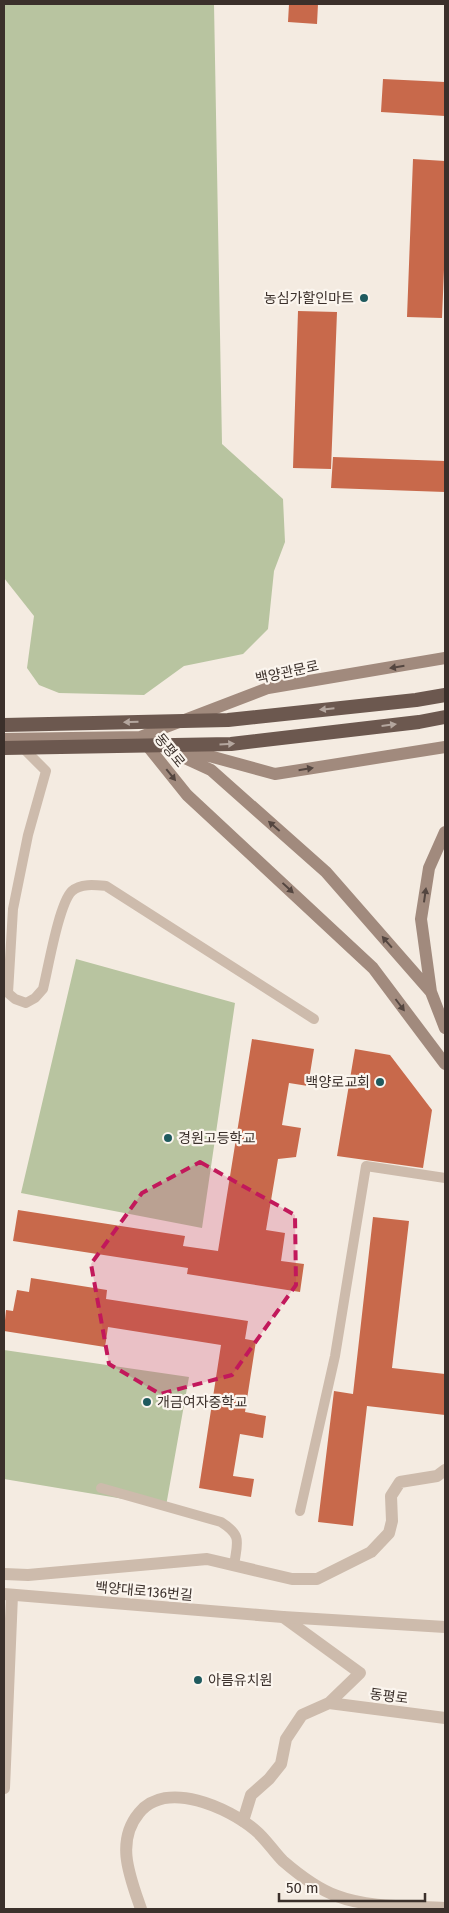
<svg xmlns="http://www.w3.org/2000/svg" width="449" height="1913" font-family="'Fira Sans','Noto Sans KR',sans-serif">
	<rect width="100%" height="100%" fill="#f4ebe1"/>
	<path fill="#b8c4a0" d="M4 4H214L222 444 283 499 285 542 274 571 268 629 243 654 184 666 144 695 59 693 39 685 27 668 34 616 4 578Z
		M76 959 235 1003 202 1228 21 1193Z
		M4 1350 189 1377 166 1506 4 1479Z"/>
	<path fill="#c8694b" d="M289 4H318L317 24 288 22Z
		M383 79 445 82V116L381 112Z
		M413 159 445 161V246L442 318 407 317Z
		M298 311 337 312 331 469 293 468Z
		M333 457 445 461V492L331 488Z
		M252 1039 314 1049 308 1086 289 1083 282 1125 301 1128 296 1157 278 1159 266 1230 285 1233 281 1261 304 1264 300 1292 187 1274 188 1268 13 1241 18 1210 185 1236 183 1246 218 1251Z
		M355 1049 390 1055 432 1110 423 1168 337 1156Z
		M373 1217 409 1221 392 1368 445 1374V1415L367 1406 353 1526 318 1522 334 1391 353 1394Z
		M31 1278 107 1290 106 1299 248 1321 245 1339 256 1341 245 1412 266 1416 263 1438 240 1434 233 1476 254 1479 251 1497 199 1488 221 1345 108 1327 105 1347 4 1331 6 1310 13 1311 17 1290 29 1292Z"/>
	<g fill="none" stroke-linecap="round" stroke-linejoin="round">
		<path stroke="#cdbbac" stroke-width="10" d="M20 745 46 771 28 835 13 909 8 993 15 999 26 1003 35 998 43 989C48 969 59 903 72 891 81 883 96 885 106 886L314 1019
			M101 1488 221 1522C243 1536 237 1542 234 1566
			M300 1511 335 1356 366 1166 445 1178"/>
		<path stroke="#cdbbac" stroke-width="12" d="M4 1574 28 1575 207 1559 292 1579H317L371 1552 389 1533 392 1521 391 1496 400 1482 437 1476 445 1470
			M329 1703 445 1718
			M4 1788 12 1595
			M243 1821 251 1795 269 1779 281 1764 286 1739 302 1715 329 1703 360 1673 283 1617"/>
		<path stroke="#cdbbac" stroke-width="12" d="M4 1594 283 1617 445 1627
			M141 1909C130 1877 115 1842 139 1813 166 1779 229 1808 255 1830 266 1839 273 1851 283 1861 298 1874 318 1889 337 1896 368 1908 411 1906 445 1908"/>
		<path stroke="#a18a7d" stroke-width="12" d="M140 737 268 688 445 658
			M4 739 140 737 275 774 445 747
			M142 739 187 795 373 968 445 1064
			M174 753 211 770 326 872 431 992
			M445 832 429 868 421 919 431 992 445 1028"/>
		<path stroke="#6c584f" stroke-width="14" d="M4 725 228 720 416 700 445 695
			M4 748 231 744 419 722 445 717"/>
	</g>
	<defs><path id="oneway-solid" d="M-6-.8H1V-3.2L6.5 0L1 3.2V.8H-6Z" transform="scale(1.25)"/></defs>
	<g fill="#544640">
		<use href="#oneway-solid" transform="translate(397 667) rotate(171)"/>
		<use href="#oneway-solid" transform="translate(306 769) rotate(-9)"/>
		<use href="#oneway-solid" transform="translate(171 775) rotate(51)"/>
		<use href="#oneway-solid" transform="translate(274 826) rotate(-139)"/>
		<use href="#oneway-solid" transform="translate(288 888) rotate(43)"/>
		<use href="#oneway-solid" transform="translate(425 895) rotate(-82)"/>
		<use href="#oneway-solid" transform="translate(387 942) rotate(-131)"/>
		<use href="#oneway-solid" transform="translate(400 1005) rotate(53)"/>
	</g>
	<g fill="#b4a69e">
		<use href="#oneway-solid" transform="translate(327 709) rotate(174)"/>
		<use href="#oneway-solid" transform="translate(131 722) rotate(179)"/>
		<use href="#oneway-solid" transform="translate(389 725) rotate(-7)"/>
		<use href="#oneway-solid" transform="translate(227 744) rotate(-3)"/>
	</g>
	<path fill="#c2185b" fill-opacity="0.2" stroke="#c2185b" stroke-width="4" stroke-dasharray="10 6" stroke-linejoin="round" d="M200 1162 295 1215 296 1285 232 1375 160 1394 109 1364 91 1264 142 1193Z"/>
	<g fill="#1f5a5e" stroke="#fbf5ee" stroke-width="2">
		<circle cx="364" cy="298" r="5"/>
		<circle cx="380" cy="1082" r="5"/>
		<circle cx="168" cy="1138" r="5"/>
		<circle cx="147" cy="1402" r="5"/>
		<circle cx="198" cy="1680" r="5"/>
	</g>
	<g text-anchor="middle" stroke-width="4.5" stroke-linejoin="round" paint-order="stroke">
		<g font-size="14" fill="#3b302b" stroke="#fbf5ee" text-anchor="start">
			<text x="354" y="303" text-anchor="end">농심가할인마트</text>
			<text x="370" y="1087" text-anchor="end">백양로교회</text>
			<text x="178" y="1143">경원고등학교</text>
			<text x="157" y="1407">개금여자중학교</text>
			<text x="208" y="1685">아름유치원</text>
		</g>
		<g font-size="14" fill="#3b302b" stroke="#fbf5ee">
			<text transform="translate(287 672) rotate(-12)" y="5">백양관문로</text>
			<text transform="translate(170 750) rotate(51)" y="5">동평로</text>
			<text transform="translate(144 1591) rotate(5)" y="5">백양대로136번길</text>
			<text transform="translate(389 1696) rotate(7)" y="5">동평로</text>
		</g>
	</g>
	<rect width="449" height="1913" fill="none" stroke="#3b302b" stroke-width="10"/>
	<path d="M279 1893v8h146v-8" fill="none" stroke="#3b302b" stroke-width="2.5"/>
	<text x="286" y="1893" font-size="15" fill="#3b302b" stroke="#fbf5ee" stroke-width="4" paint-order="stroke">50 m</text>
</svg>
